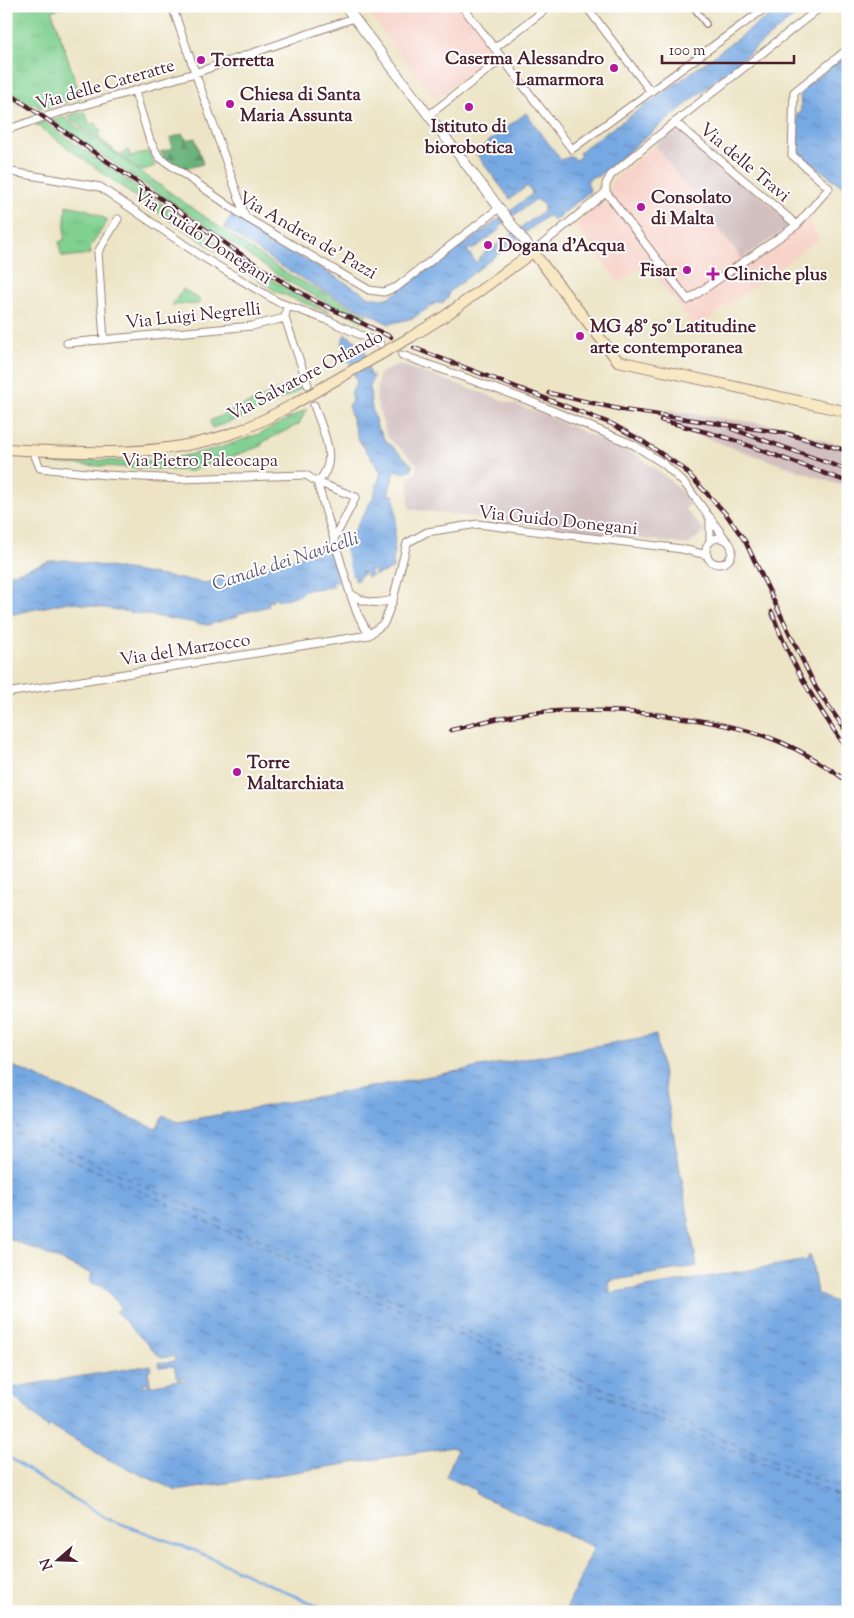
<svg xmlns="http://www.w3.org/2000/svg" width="854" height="1618" font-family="'Sorts Mill Goudy',serif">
	<defs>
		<pattern id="grass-tufts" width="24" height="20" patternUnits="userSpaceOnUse" patternTransform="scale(1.25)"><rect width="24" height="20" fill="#80d090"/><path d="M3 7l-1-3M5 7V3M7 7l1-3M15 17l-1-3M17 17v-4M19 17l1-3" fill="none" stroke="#70b27c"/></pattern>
		<pattern id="forest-firs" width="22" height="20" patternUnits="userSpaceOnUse" patternTransform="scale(1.25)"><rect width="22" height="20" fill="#68b27a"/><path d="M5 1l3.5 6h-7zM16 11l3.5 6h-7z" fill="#589064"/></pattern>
		<pattern id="water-ripples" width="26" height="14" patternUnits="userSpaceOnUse" patternTransform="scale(1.25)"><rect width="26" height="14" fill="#76a8e2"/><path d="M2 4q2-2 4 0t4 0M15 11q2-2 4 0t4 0" fill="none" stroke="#6388b7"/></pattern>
	</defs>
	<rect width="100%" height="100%" fill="#fff"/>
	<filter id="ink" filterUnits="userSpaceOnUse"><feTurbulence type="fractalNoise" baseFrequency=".02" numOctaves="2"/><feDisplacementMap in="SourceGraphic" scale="10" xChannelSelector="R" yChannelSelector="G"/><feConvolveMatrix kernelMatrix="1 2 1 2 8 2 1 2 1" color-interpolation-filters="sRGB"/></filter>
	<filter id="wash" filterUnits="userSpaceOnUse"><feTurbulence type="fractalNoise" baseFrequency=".0096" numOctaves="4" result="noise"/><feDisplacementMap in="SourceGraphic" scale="20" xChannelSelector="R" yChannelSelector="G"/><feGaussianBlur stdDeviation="1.12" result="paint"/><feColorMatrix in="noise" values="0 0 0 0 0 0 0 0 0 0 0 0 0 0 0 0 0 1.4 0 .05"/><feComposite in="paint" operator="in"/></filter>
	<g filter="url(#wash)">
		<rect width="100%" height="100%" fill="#ece4c5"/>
		<path fill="#f7d1c8" d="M363 6H460L496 52 436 99Z
			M655 145 747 264 808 221 819 239 695 329 647 263 619 283 575 225 598 206 609 203 611 182Z"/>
		<path fill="#d2bfc0" d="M679 125 793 224 742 259 655 145Z
			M399 364 545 415 636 455 664 475 692 502 685 509 705 531 688 545 409 509V478L417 472V463L387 437 376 399 379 374Z
			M665 410 766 424 798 432 848 448V488L662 423Z"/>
		<path fill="url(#grass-tufts)" stroke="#65785e" d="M6 6H65L52 11 81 98 41 109 35 104 22 105 6 94Z
			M85 112 90 125 96 123 101 132 98 137 120 155 128 150 131 157 149 151 155 166 140 171 66 116Z
			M63 117 262 257 293 277 367 315 363 322 285 280 52 121Z
			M44 122 266 276 335 316 275 291 137 198 35 124Z
			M66 205 86 209 108 220 90 247 91 254 63 257 61 255 59 242 64 240Z
			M183 289 200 300 198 304 172 305Z
			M300 387 301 389C272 405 243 418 212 428L210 421 282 388Z
			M307 409 299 424 263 442 261 446 191 471 51 463V459L152 462 170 459 219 448 259 434Z"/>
		<path fill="url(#forest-firs)" stroke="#596852" d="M182 134 187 140 195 138 203 164 180 170 167 161 160 152 173 148 170 138Z"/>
		<path fill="url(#water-ripples)" stroke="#606486" fill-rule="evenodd" d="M782 6H807L597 177 594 176 587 181 590 191 554 221 550 216H547L449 292 448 298 442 303H436L413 318 389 324 322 290 276 263 224 227 233 213 267 237 370 297 383 299 390 297 462 243 464 245 531 195 532 192 527 186 510 199 475 152 526 113 561 160 572 156 576 160 581 156 579 153 587 146 670 88ZM536 199 544 205V211L478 258 479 260 476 263 467 250 471 248 472 250 499 230 500 226Z
			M848 53V185L843 187 796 151 797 113H801L800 91Z
			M345 334 364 346 370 376 373 375 370 387 371 404 378 431 380 430 384 439 412 465V469L405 473 395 470 388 495H394L396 515 393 569 375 575 374 570 368 571 373 575 367 577 365 572H361L364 574 359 576V579L355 581V575L332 583 334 587 304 590 299 595 278 601 276 597 273 598V601L268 602 269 606 238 614V616L208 625 68 602 13 614 6 618V576L50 561 66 560 206 583 347 543 373 498 381 472 358 439 348 405 352 401C351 393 351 389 357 383L351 363 347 361C343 351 340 345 345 334Z
			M656 1035 697 1266 609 1281 610 1293 808 1260V1256H811L817 1294 848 1308V1612H565L594 1547 476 1494 475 1490 446 1477 457 1450 452 1447 177 1491 107 1459 50 1425 48 1428 8 1391 9 1388 151 1365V1369L148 1371 150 1383 142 1384 143 1388 150 1384 151 1386 182 1379V1382L185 1381 184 1377 177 1378 174 1366 159 1367 158 1363 175 1361V1356L161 1358 116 1312 121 1307 105 1288 89 1282 92 1274 6 1237V1063L156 1129 163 1115 178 1122Z"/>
		<path fill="#ece4c5" d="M343 542 353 580 351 578 339 582 330 546Z"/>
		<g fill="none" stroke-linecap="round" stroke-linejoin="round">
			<path stroke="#76a8e2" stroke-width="2.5" d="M6 1455 47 1483 108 1519 196 1551 330 1612"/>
			<path stroke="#5c5674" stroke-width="1" stroke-dasharray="6 5" stroke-linecap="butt" d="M6 1122 374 1292 848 1492
				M6 1129 371 1298 848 1500"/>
		</g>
	</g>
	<g filter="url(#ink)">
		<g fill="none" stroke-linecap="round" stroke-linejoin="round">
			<defs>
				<path id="pedestrian" d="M693 6 706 24"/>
				<path id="minor" d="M172 6 245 216
					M462 6 572 149 768 6
					M586 6 651 92
					M495 48 550 6
					M135 92 150 141 159 157 245 217 369 290 384 292 397 287 499 208
					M429 115 503 58
					M675 122 797 225
					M6 130 44 117 195 73 354 18
					M6 171 100 187 201 256 278 302 330 321 380 344
					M606 192 688 300 797 225 829 188 792 155 794 92 848 49
					M606 192V184L611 175 675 122 822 6
					M533 252 606 192
					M287 306 285 318 308 385
					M104 340 98 252 118 219
					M67 343 252 326 285 318
					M402 355 527 400 634 445 664 464 686 485 726 540
					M314 405C322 430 341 462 317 482
					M33 451 40 468 106 475 178 479 306 475 317 482 356 497 334 539
					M317 482 350 593C364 604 377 604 393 600
					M710 517V541
					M706 551a13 13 0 1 1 26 0a13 13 0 1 1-26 0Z
					M350 593 357 613 369 635
					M6 693 369 635 384 623 393 600 407 543 427 532 478 524 682 549 707 555"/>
				<path id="tertiary" d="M345 6 533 252"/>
				<path id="secondary" d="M411 337 445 316 533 252 618 361 848 412
					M6 449C81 453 161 458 233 433 254 426 273 415 292 405"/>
			</defs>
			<use href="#pedestrian" stroke="#9b8278" stroke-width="8"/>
			<use href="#minor" stroke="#9b8278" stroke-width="9"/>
			<use href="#tertiary" stroke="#9b8278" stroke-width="11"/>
			<use href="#secondary" stroke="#9b8278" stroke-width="12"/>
			<use href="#pedestrian" stroke="#fff" stroke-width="5"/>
			<use href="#minor" stroke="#fff" stroke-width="7"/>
			<use href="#tertiary" stroke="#fff" stroke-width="9"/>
			<use href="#secondary" stroke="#f8e8c3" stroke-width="10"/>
			<defs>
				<path id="rail" d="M6 91 262 269 313 300 391 337
					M414 348 612 424 644 442 684 469 726 514 745 541 816 688 848 734
					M549 393 623 410 785 433 848 451
					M661 420 728 438 848 482
					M732 429 848 470
					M772 612C789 662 817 707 848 750
					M451 730C471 726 490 719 510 716 582 704 692 713 762 735 792 745 823 763 848 782"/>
			</defs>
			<use href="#rail" stroke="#4a1f2b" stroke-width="4.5"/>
			<use href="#rail" stroke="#fff" stroke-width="2.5" stroke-dasharray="8" stroke-linecap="butt"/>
			<defs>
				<path id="secondary-bridge" d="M292 405 411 337"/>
			</defs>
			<use href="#secondary-bridge" stroke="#9b8278" stroke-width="12" stroke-linecap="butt"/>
			<use href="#secondary-bridge" stroke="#f8e8c3" stroke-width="10"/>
		</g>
	</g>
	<g fill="#b5179e" stroke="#fff" stroke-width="2">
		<circle cx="201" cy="60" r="5"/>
		<circle cx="614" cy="68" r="5"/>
		<circle cx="230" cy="104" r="5"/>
		<circle cx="469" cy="107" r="5"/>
		<circle cx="641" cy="207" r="5"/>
		<circle cx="488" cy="245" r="5"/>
		<circle cx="687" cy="270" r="5"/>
		<path d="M710.5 266.5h5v5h5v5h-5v5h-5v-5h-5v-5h5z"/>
		<circle cx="580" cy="336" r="5"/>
		<circle cx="237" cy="772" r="5"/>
	</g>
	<g text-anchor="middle" stroke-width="4" stroke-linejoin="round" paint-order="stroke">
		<g font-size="18" font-weight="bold" fill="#4a1f2b" stroke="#fff" text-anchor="start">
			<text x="604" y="64" text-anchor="end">Caserma Alessandro<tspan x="604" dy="21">Lamarmora</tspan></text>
			<text x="211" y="66">Torretta</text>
			<text x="240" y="100">Chiesa di Santa<tspan x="240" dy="21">Maria Assunta</tspan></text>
			<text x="469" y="132" text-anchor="middle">Istituto di<tspan x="469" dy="21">biorobotica</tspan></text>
			<text x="651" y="203">Consolato<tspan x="651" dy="21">di Malta</tspan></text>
			<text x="498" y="251">Dogana d'Acqua</text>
			<text x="677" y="276" text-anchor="end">Fisar</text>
			<text x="724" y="280">Cliniche plus</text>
			<text x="590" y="332">MG 48° 50° Latitudine<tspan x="590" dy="21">arte contemporanea</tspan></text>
			<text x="247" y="768">Torre<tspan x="247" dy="21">Maltarchiata</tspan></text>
		</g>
		<g font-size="18" fill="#4a1f2b" stroke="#fff">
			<text transform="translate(105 84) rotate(-16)" y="6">Via delle Cateratte</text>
			<text transform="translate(745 162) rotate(40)" y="6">Via delle Travi</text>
			<text transform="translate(308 235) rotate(30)" y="6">Via Andrea de' Pazzi</text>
			<text transform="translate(203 236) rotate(33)" y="6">Via Guido Donegani</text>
			<text transform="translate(193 315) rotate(-6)" y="6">Via Luigi Negrelli</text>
			<text transform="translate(305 375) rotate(-28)" y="6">Via Salvatore Orlando</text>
			<text x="200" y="466">Via Pietro Paleocapa</text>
			<text transform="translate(558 520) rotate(6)" y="6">Via Guido Donegani</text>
			<text transform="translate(185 649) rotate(-9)" y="6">Via del Marzocco</text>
		</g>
		<g font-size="19" font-style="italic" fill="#5c5674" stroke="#fff">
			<text transform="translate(285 560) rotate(-18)" y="7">Canale dei Navicelli</text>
		</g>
	</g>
	<rect width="854" height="1618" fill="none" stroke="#fff" stroke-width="25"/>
	<g transform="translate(58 1560) rotate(250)" stroke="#ffffff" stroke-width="4" paint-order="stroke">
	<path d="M0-4L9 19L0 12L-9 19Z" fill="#4a1f2b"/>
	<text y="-8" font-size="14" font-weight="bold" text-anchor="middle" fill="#4a1f2b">N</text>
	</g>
	<path d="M662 55v8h132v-8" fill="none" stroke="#4a1f2b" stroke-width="2.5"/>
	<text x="669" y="55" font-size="15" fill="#4a1f2b" stroke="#ffffff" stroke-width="4" paint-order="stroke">100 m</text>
</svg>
